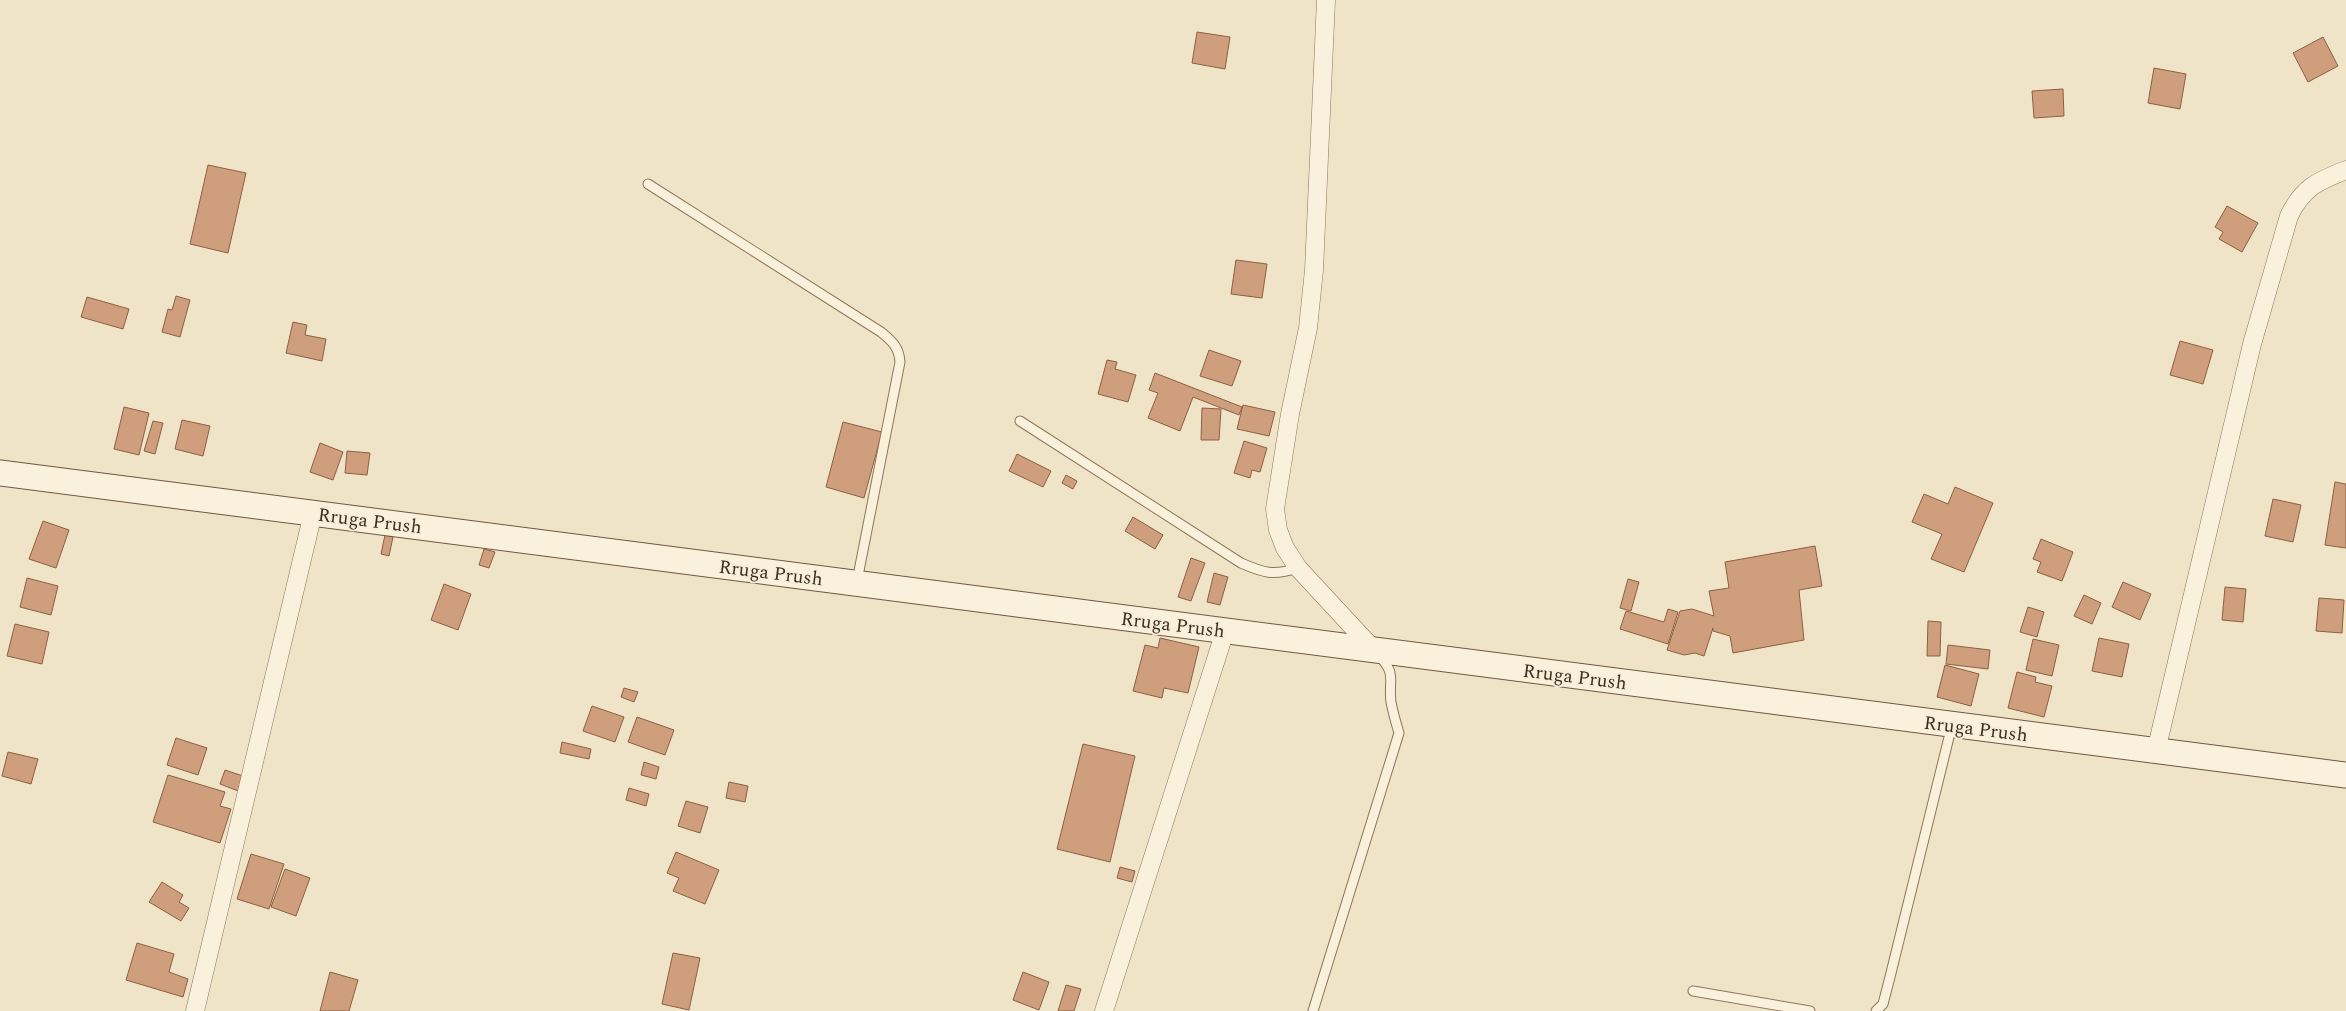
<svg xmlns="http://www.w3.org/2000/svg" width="2346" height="1011" font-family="Spectral,serif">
	<rect width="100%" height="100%" fill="#f0e4c8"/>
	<path fill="#cf9f7d" stroke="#8d5f41" d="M1197 32 1230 37 1225 69 1192 63Z
		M2323 37 2338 66 2308 82 2293 53Z
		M2154 68 2186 74 2180 109 2148 103Z
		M2063 89 2064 116 2034 118 2032 91Z
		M208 165 246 173 228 253 190 244Z
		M2227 206 2258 223 2242 252 2219 239 2223 232 2215 227Z
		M1236 260 1267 264 1262 298 1231 294Z
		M176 296 190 300 180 337 162 332 168 309 172 310Z
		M87 297 129 309 123 329 81 317Z
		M293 322 307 325 305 335 326 339 322 361 286 353Z
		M2180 341 2213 350 2203 384 2170 375Z
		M1209 350 1241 361 1232 386 1200 376Z
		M1107 360 1117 362 1115 369 1136 375 1128 402 1098 394Z
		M1155 373 1242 407 1239 415 1193 397 1180 431 1148 418 1158 393 1149 390Z
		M1243 405 1275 412 1269 436 1237 429Z
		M124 407 149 413 139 455 114 449Z
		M1202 408 1221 409 1219 440H1201Z
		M182 420 210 426 203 456 175 449Z
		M153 421 163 423 155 454 144 451Z
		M843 422 882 432 864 498 826 487Z
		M1244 441 1267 448 1260 472 1252 470 1250 478 1234 473Z
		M320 443 343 452 333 480 310 472Z
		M347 451 370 453 367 475 345 473Z
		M1017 454 1051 471 1043 487 1009 471Z
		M1066 475 1077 481 1073 489 1062 483Z
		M2335 482 2346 484V548L2325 545Z
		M1955 487 1993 503 1964 572 1931 559 1942 534 1912 522 1924 494 1948 504Z
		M2273 499 2301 505 2293 542 2265 536Z
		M1133 517 1163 535 1155 549 1125 531Z
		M43 521 69 530 56 568 29 559Z
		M385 535 393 537 389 556 381 554Z
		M2041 539 2073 552 2062 581 2037 572 2041 562 2033 559Z
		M1815 546 1822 586 1799 590 1804 640 1733 653 1730 636 1713 631V628L1704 656 1695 653 1684 655 1667 650 1680 611 1692 609 1714 616 1709 591 1729 588 1725 562Z
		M484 549 495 552 489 568 479 565Z
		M1191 558 1205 563 1191 601 1178 597Z
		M1214 573 1228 577 1220 605 1207 602Z
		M27 578 58 586 51 615 20 607Z
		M1628 579 1639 582 1631 611 1620 608Z
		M2123 582 2151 594 2140 620 2112 607Z
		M444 584 471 594 458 630 431 620Z
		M2225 587 2246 589 2243 622 2222 620Z
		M2084 595 2101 603 2092 624 2074 616Z
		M2319 598 2344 600 2342 633 2316 631Z
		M2028 607 2044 612 2037 637 2020 632Z
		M1668 609 1678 612 1668 644 1620 629 1626 611 1664 622Z
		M1928 621 1941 622 1940 656H1927Z
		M15 624 49 632 42 664 7 656Z
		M1160 638 1199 647 1188 693 1164 688 1162 698 1133 691 1145 645 1158 648Z
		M2099 638 2129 644 2122 677 2092 671Z
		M2033 639 2059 645 2052 676 2026 670Z
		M1948 645 1990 650 1988 669 1946 664Z
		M1945 665 1979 674 1971 706 1937 697Z
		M2017 672 2036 677 2035 682 2052 686 2044 717 2008 708Z
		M624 688 638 692 634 702 621 697Z
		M592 706 624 717 615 742 583 731Z
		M637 717 674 730 665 755 628 742Z
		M176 738 207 748 198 775 167 765Z
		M562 742 591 749 589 759 560 753Z
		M1083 744 1135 756 1110 862 1057 849Z
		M8 752 38 759 31 784 2 776Z
		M644 762 659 767 656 779 641 775Z
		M225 770 246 777 241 792 220 784Z
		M168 775 225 792 220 806 231 809 220 843 153 822Z
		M729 782 748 786 745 802 726 798Z
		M629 788 649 794 646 806 626 800Z
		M686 801 708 807 700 833 678 826Z
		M676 852 719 870 705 904 673 891 679 878 667 873Z
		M251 854 284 864 269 909 237 899Z
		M1120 867 1135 871 1132 882 1117 878Z
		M285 869 310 878 296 916 271 907Z
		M162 882 183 895 179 902 189 908 181 921 149 902Z
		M137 943 174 954 169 972 188 979 183 997 126 980Z
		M673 953 700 958 689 1010 662 1004Z
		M330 972 358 980 349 1011H320Z
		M1023 972 1049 982 1039 1010 1013 1000Z
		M1066 985 1081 989 1074 1011H1058Z"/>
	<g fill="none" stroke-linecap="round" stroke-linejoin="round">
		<defs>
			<path id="lane" d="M648 184 881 332C892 341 899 347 900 362L857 581
				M1020 421 1241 563C1264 573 1273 576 1298 568
				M1693 991 1810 1011
				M1313 1011 1399 733C1396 723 1393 713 1391 702 1388 682 1397 674 1380 657
				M1876 1011 1883 1004 1890 977 1952 725"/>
			<path id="street" d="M1326 0 1314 270 1308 328 1290 414 1275 509 1278 530 1285 548 1298 568 1374 650
				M2156 751 2252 344 2289 216C2303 187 2318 181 2346 170
				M195 1011 313 513
				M1104 1011 1225 631"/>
			<path id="secondary" d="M0 473 2346 775"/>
		</defs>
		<use href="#lane" stroke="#8d765c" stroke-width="11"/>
		<use href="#street" stroke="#8d765c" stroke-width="19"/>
		<use href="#secondary" stroke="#6f573f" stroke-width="27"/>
		<use href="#lane" stroke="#faf1dc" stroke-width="9"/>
		<use href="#street" stroke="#faf1dc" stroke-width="18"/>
		<use href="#secondary" stroke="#faf1dc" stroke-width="25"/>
	</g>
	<g text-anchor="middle" stroke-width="4" stroke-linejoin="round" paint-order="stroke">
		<g font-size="19" fill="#3d2e20" stroke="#f7eed8">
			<text transform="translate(370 520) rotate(7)" y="7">Rruga Prush</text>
			<text transform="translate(771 572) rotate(7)" y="7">Rruga Prush</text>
			<text transform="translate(1173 624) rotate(7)" y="7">Rruga Prush</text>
			<text transform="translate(1575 676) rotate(7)" y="7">Rruga Prush</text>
			<text transform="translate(1976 728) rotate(7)" y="7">Rruga Prush</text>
		</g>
	</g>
</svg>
